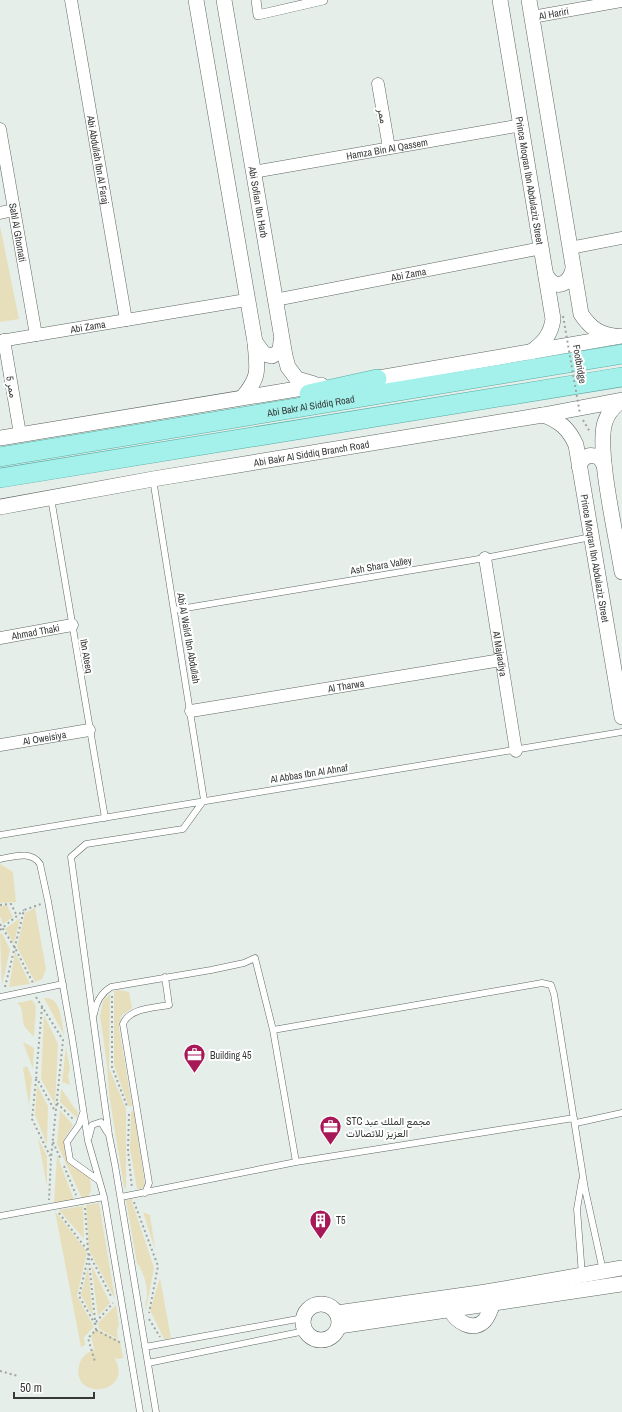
<svg xmlns="http://www.w3.org/2000/svg" width="622" height="1412" font-family="'Archivo Narrow',Vazirmatn,sans-serif">
	<rect width="100%" height="100%" fill="#e5eee8"/>
	<path fill="#e7dfbb" d="M0 226 19 319 0 322Z
		M0 864 13 872 16 902 0 903Z
		M7 905 13 917 3 924 0 916V906Z
		M35 908 46 969 42 979 35 982 17 947 25 913Z
		M20 918 14 944 5 929Z
		M2 933 10 950 2 985 0 934Z
		M15 952 30 984 9 987Z
		M119 990 129 992 132 1008 121 1016 119 1028 132 1106 129 1107 114 1065V991Z
		M110 994 109 1068 126 1109V1189L124 1187 109 1094 107 1064 100 1016 103 1001Z
		M44 998C62 996 61 1022 64 1035Z
		M32 1000 36 1006 34 1037 24 1026 21 1007 17 1003Z
		M44 1015 58 1044 55 1104 41 1079Z
		M23 1042 34 1048 33 1069Z
		M66 1047 70 1069 68 1076 70 1085 62 1082Z
		M27 1066 32 1078 29 1105 23 1068Z
		M37 1085 48 1106 47 1145 35 1115Z
		M61 1089C68 1097 72 1106 78 1112L77 1118 60 1102Z
		M60 1110 73 1125 64 1139 68 1162 90 1178 91 1190 88 1197 82 1198 57 1144Z
		M131 1111 134 1112 145 1185 141 1189H137L130 1149Z
		M38 1138 47 1156V1187Z
		M57 1155 74 1200 54 1203Z
		M132 1199V1202L154 1268 146 1309C144 1303 148 1299 147 1294 147 1283 143 1271 137 1263L126 1200Z
		M99 1203 115 1299 89 1250 86 1205Z
		M83 1206 84 1239 59 1210Z
		M55 1211 87 1252 77 1296 94 1327 84 1337 85 1345 81 1347Z
		M143 1212 150 1215 155 1249Z
		M91 1264 110 1303 98 1316Z
		M88 1267 93 1317 81 1295Z
		M160 1278 171 1338 164 1339 150 1310Z
		M116 1305 119 1325 117 1331 118 1339 99 1329 98 1323Z
		M96 1329 120 1341 123 1358 116 1359 113 1356C138 1393 71 1403 79 1366 81 1356 88 1352 96 1349H94L91 1335Z"/>
	<g fill="none" stroke-linecap="round" stroke-linejoin="round">
		<defs>
			<path id="service" d="M153 479 204 800 183 829 86 844 71 857 109 1135 115 1165 156 1412
				M51 498 105 818
				M174 610 485 558 591 537
				M0 835 622 732
				M0 859C13 857 31 850 40 864L48 901 72 1037 88 1141 104 1197 140 1412
				M0 997 63 984
				M94 1014C96 1002 101 993 111 987L211 970 244 963 255 958 273 1030 296 1162
				M273 1030 542 983 551 985 554 994 585 1189 603 1271
				M83 1113 79 1125 67 1142 70 1160 98 1180
				M576 1123 622 1113
				M89 1137 92 1125 101 1122 107 1132
				M145 1193 149 1183 123 1024C129 1008 154 1008 169 1005L165 977
				M121 1197 296 1162 574 1118
				M0 1216 104 1197
				M582 1275 577 1209 582 1180
				M145 1347 303 1318
				M148 1363 305 1331"/>
			<path id="pedestrian" d="M256 0 258 15 323 0"/>
			<g id="minor">
				<path id="s1" d="M71 0 126 320"/>
				<path id="s2" d="M532 17 622 1"/>
				<path d="M378 84 389 148"/>
				<path id="s3" d="M0 129 36 335"/>
				<path id="s4" d="M253 172 522 125"/>
				<path d="M0 213 14 210"/>
				<path d="M570 248 622 238"/>
				<path id="s5" d="M275 300 542 248"/>
				<path d="M4 340 20 434"/>
				<path id="s6" d="M0 341 246 300"/>
				<path id="s7" d="M485 558 516 751"/>
				<path id="s8" d="M0 638 72 625"/>
				<path id="s9" d="M191 711 501 660"/>
				<path id="s10" d="M0 745 89 730"/>
			</g>
			<g id="tertiary">
				<path d="M196 0 255 342C257 369 261 375 243 397"/>
				<path id="s11" d="M224 0 285 356 288 367 297 379 314 384"/>
				<path id="s12" d="M500 0 553 319C551 335 543 343 531 352"/>
				<path d="M529 0 581 314C590 327 598 334 614 336"/>
				<path d="M546 275C555 291 569 285 573 269"/>
				<path d="M255 342 264 354 272 356 280 351 281 341"/>
				<path d="M367 380 622 336"/>
				<path d="M622 401C614 406 608 413 605 422 596 450 617 539 622 572"/>
				<path id="s13" d="M543 415C560 421 569 429 576 445L622 717"/>
				<path d="M0 438 321 385"/>
				<path d="M579 466C583 456 590 453 600 458L604 465"/>
				<path id="s14" d="M0 507 153 479 543 415 622 400"/>
				<circle cx="321" cy="1322" r="18"/>
				<path d="M450 1309C456 1322 474 1333 485 1320 489 1315 491 1308 493 1303"/>
				<path d="M337 1313 486 1292 622 1268"/>
				<path d="M339 1326 622 1284"/>
			</g>
			<g id="primary">
				<path d="M309 394 377 379"/>
				<path id="s15" d="M0 457 622 354"/>
				<path d="M0 478 622 377"/>
			</g>
		</defs>
		<use href="#service" stroke="#5f6762" stroke-width="7"/>
		<use href="#pedestrian" stroke="#5f6762" stroke-width="10"/>
		<use href="#minor" stroke="#5f6762" stroke-width="13"/>
		<use href="#tertiary" stroke="#5f6762" stroke-width="16"/>
		<use href="#primary" stroke="#56aaa4" stroke-width="20"/>
		<path stroke="#9ea5a1" stroke-width="2" stroke-dasharray="2 3" stroke-linecap="butt" d="M583 420 590 432
			M0 905 11 904 17 916
			M0 924 15 948 33 983
			M0 930 24 910
			M5 987 24 910 41 904
			M112 996V1067L127 1106
			M36 997 63 1040 51 1158 49 1200
			M42 1007 36 1077 55 1111
			M36 1079 32 1119 50 1156
			M57 1103 73 1119
			M129 1114 128 1150 132 1188
			M53 1142 61 1160
			M64 1166 76 1195
			M134 1202 158 1266 149 1313
			M85 1208 88 1250
			M59 1213 88 1251 96 1330 88 1338 95 1362
			M89 1254 112 1298
			M88 1258 79 1296 95 1324
			M149 1319 160 1337
			M96 1322 113 1303
			M96 1330 121 1343
			M0 1371 18 1376"/>
		<use href="#service" stroke="#fff" stroke-width="6"/>
		<use href="#pedestrian" stroke="#fff" stroke-width="9"/>
		<use href="#minor" stroke="#fff" stroke-width="12"/>
		<use href="#tertiary" stroke="#fff" stroke-width="15"/>
		<use href="#primary" stroke="#a4f1ec" stroke-width="19"/>
		<path stroke="#9ea5a1" stroke-width="2" stroke-dasharray="2 3" stroke-linecap="butt" d="M563 316 580 414"/>
	</g>
	<defs>
		<symbol id="office-pin" viewBox="-11 -11 22 30"><path d="M0 17L-7.5 6A9.5 9.5 0 1 1 7.5 6Z" fill="#a71857" stroke="#fff"/><path d="M-6-3h4V-5.5h4V-3h4V5H-6ZM-1-4.5V-3h2v-1.5ZM-6 0V1H6V0Z" fill="#fff"/></symbol>
		<symbol id="building-pin" viewBox="-11 -11 22 30"><path d="M0 17L-7.5 6A9.5 9.5 0 1 1 7.5 6Z" fill="#a71857" stroke="#fff"/><path d="M-4-6H4V6H1V3H-1V6H-4ZM-2.5-4.3h1.7v1.8h-1.7ZM.8-4.3h1.7v1.8H.8ZM-2.5-1h1.7V.8h-1.7ZM.8-1h1.7V.8H.8Z" fill="#fff"/></symbol>
	</defs>
	<g fill-rule="evenodd">
		<use href="#office-pin" x="182" y="1042" width="25" height="34"/>
		<use href="#office-pin" x="318" y="1114" width="25" height="34"/>
		<use href="#building-pin" x="308" y="1208" width="25" height="34"/>
	</g>
	<g text-anchor="middle" stroke-width="4" stroke-linejoin="round" paint-order="stroke">
		<g font-size="10" fill="#363937" stroke="#fff">
			<text dy="4" stroke="none"><textPath href="#s2" startOffset="22">Al Hariri</textPath></text>
			<text transform="translate(383 116) rotate(80)" y="4">ممر</text>
			<text dy="4" stroke="none"><textPath href="#s4" startOffset="136">Hamza Bin Al Qassem</textPath></text>
			<text dy="4" stroke="none"><textPath href="#s1" startOffset="162">Abi Abdullah Ibn Al Faraj</textPath></text>
			<text dy="4" stroke="none"><textPath href="#s12" startOffset="183">Prince Moqran Ibn Abdulaziz Street</textPath></text>
			<text dy="4" stroke="none"><textPath href="#s11" startOffset="205">Abi Sofian Ibn Harb</textPath></text>
			<text dy="4" stroke="none"><textPath href="#s3" startOffset="105">Sahl Al Ghornati</textPath></text>
			<text dy="4" stroke="none"><textPath href="#s5" startOffset="136">Abi Zama</textPath></text>
			<text dy="4" stroke="none"><textPath href="#s6" startOffset="89">Abi Zama</textPath></text>
			<text transform="translate(580 364) rotate(80)" y="4">Footbridge</text>
			<text transform="translate(12 387) rotate(81)" y="4">ممر 5</text>
			<text dy="4" stroke="none"><textPath href="#s15" startOffset="315">Abi Bakr Al Siddiq Road</textPath></text>
			<text dy="4" stroke="none"><textPath href="#s14" startOffset="316">Abi Bakr Al Siddiq Branch Road</textPath></text>
			<text dy="4" stroke="none"><textPath href="#s13" startOffset="161">Prince Moqran Ibn Abdulaziz Street</textPath></text>
			<text transform="translate(381 565) rotate(-10)" y="4">Ash Shara Valley</text>
			<text dy="4" stroke="none"><textPath href="#s8" startOffset="36">Ahmad Thaki</textPath></text>
			<text transform="translate(189 638) rotate(80)" y="4">Abi Al Walid Ibn Abdullah</text>
			<text dy="4" stroke="none"><textPath href="#s7" startOffset="97">Al Majradiya</textPath></text>
			<text transform="translate(87 656) rotate(80)" y="4">Ibn Ateeq</text>
			<text dy="4" stroke="none"><textPath href="#s9" startOffset="157">Al Tharwa</textPath></text>
			<text dy="4" stroke="none"><textPath href="#s10" startOffset="45">Al Oweisiya</textPath></text>
			<text transform="translate(309 773) rotate(-9)" y="4">Al Abbas Ibn Al Ahnaf</text>
		</g>
		<g font-size="10" fill="#363937" stroke="#fff" text-anchor="start">
			<text x="210" y="1059">Building 45</text>
			<text x="346" y="1125">STC مجمع الملك عبد<tspan x="346" dy="12">العزيز للاتصالات</tspan></text>
			<text x="336" y="1224">T5</text>
		</g>
	</g>
	<path d="M14 1392v6h80v-6" fill="none" stroke="#363937" stroke-width="2"/>
	<text x="20" y="1392" font-size="12" fill="#363937" stroke="#ffffff" stroke-width="3" paint-order="stroke">50 m</text>
</svg>
